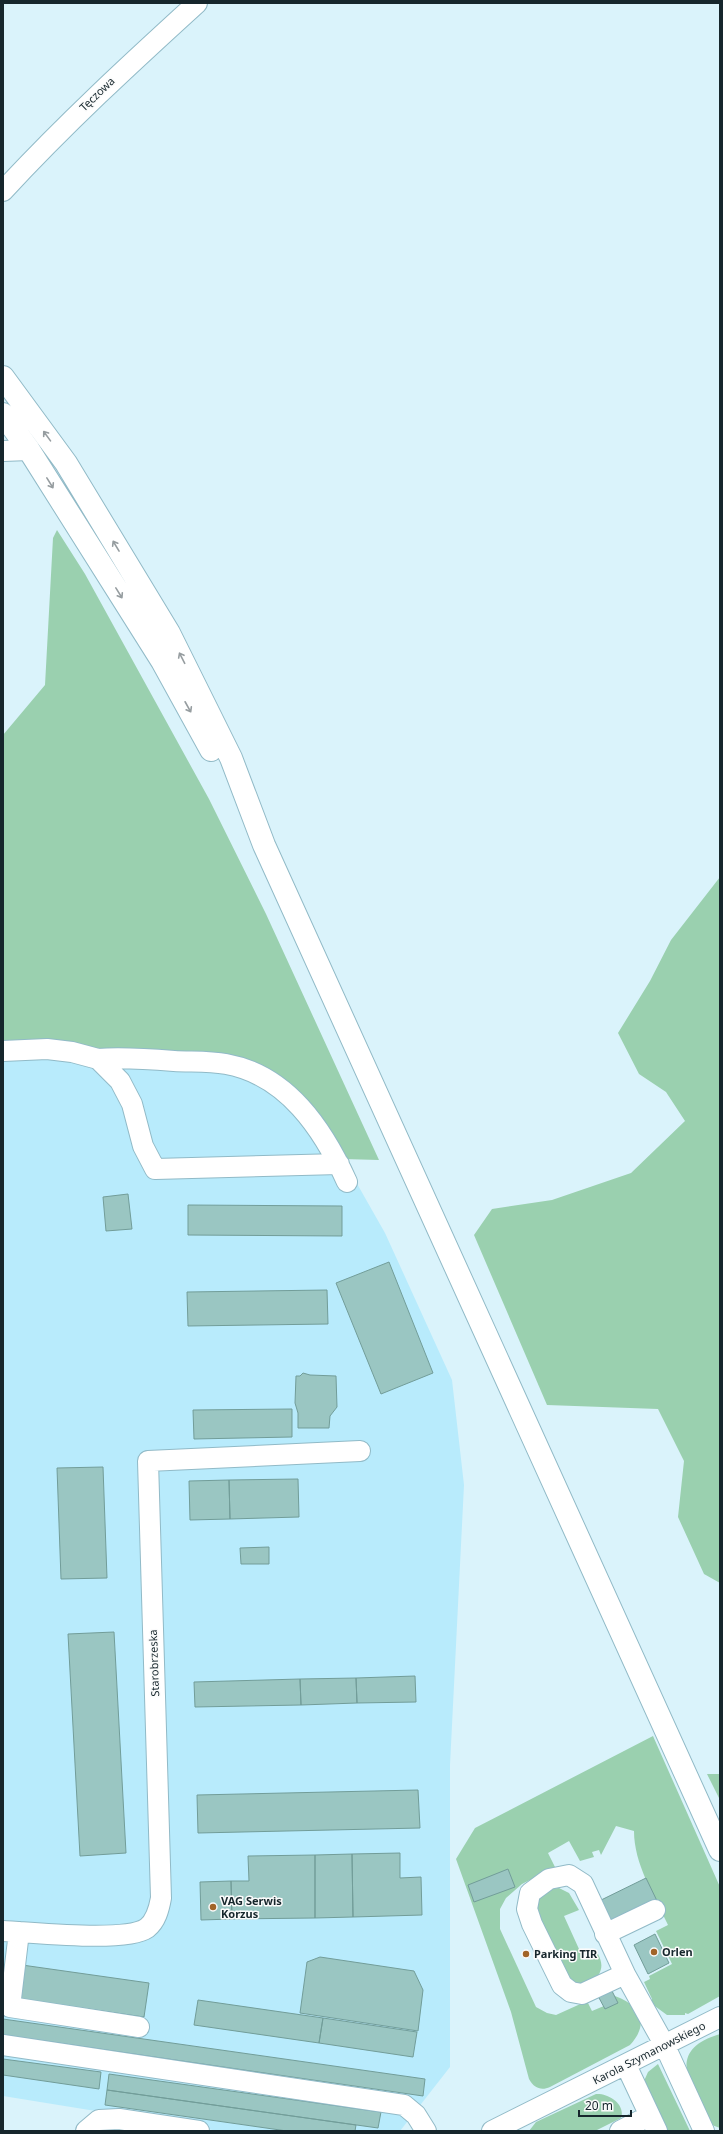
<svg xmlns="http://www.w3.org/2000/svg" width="723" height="2134" font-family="'Noto Sans',sans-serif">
	<rect width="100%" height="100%" fill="#daf3fb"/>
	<path fill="#b8ebfc" d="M3 1044 234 1060 343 1159 385 1233 452 1380 464 1485 450 1765V2067L400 2131H219L3 2096Z"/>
	<path fill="#9ad0af" d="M57 530 85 574 209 799 266 914 379 1160 343 1159 263 1072 3 1044V735L45 685 53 538Z
		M720 877V1583L704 1574 678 1517 684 1461 658 1409 547 1405 474 1235 492 1209 552 1200 631 1173 685 1121 666 1092 639 1074 618 1033 650 981 671 940Z
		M653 1736 720 1887V1996L688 2014 685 2013V2015H667L652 2004V1999L644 1982 650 1979 649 1976 672 1964 656 1931 668 1925C654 1895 634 1864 634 1831L616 1826 601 1855 599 1850 592 1852 594 1857 580 1861 569 1841 548 1853 555 1867 522 1884 506 1898 500 1909V1929L536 2007 547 2013 556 2015 587 2001 592 2011 611 2003 608 1994C636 2001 653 2020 630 2045L550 2087C541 2091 534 2088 529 2079L511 2012 456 1859 475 1828Z
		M707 1774H720V1800Z
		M559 1888 569 1893 579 1910 564 1916 584 1960 598 1954C602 1962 603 1968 598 1976L580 1985 571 1982 537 1918 535 1902 547 1889Z
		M720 2034V2128L712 2125C693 2089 662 2051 720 2034Z
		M658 2064 690 2131H661L644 2081 648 2072Z
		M596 2094C608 2093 626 2104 621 2118L595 2131H529L536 2122Z"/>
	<path fill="#9ac6c2" stroke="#729d99" d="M128 1194 132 1229 106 1231 103 1197Z
		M188 1205 342 1206V1236L188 1235Z
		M389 1262 433 1373 381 1394 336 1283Z
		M327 1290 328 1324 188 1326 187 1292Z
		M303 1373 310 1375 336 1376 337 1407 330 1416 329 1428H298V1413L295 1403 296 1376H300Z
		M292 1409V1437L194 1439 193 1410Z
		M103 1467 107 1578 61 1579 57 1468Z
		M298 1479 299 1517 230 1519 229 1480Z
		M229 1480 230 1519 190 1520 189 1481Z
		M269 1547V1564H241L240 1548Z
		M114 1632 126 1853 80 1856 68 1634Z
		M415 1676 416 1702 357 1703 356 1678Z
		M356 1678 357 1703 301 1705 300 1679Z
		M300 1679 301 1705 195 1707 194 1682Z
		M418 1790 420 1828 198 1833 197 1795Z
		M400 1853V1878L421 1877 422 1915 353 1917 352 1854Z
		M352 1854 353 1917 315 1918V1855Z
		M315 1855V1918L232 1919 231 1881H249L248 1856Z
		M508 1869 515 1887 474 1902 468 1885Z
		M646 1878 659 1905 606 1931 593 1904Z
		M231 1881 232 1919 201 1920 200 1882Z
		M655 1934 669 1963 648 1974 634 1945Z
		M320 1957 414 1971 423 1990 418 2031 300 2013 307 1962Z
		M22 1965 149 1983 144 2017 18 1999Z
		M612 1991 618 2003 605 2009 598 1996Z
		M198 2000 323 2018 319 2043 194 2025Z
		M323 2018 417 2032 413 2057 319 2043Z
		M3 2019 425 2079 423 2096 3 2035Z
		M3 2059 101 2072 99 2089 3 2075Z
		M109 2074 381 2112 378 2128 107 2090Z
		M107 2090 356 2125 355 2131H287L105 2105Z"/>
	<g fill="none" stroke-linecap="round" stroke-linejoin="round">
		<defs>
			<path id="minor" d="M3 191C64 125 130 64 197 3
				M3 451 29 450
				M3 1051 47 1049 72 1052 98 1059 120 1081 132 1104 143 1146 155 1169 339 1164
				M98 1059C124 1057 149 1059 174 1061 191 1062 209 1061 226 1064 287 1075 323 1129 347 1182
				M3 1931C31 1932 126 1943 147 1928 156 1921 159 1909 161 1898L148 1461 360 1451
				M19 1932 10 2007 139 2027
				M605 1934 655 1910
				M625 1974 582 1994 571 1992 562 1985 532 1924 527 1909 530 1893 549 1879 569 1875 583 1884 625 1974 664 2044 704 2131
				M3 2045 404 2105 416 2115 426 2131
				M626 2065 657 2131
				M86 2131 99 2120 119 2119 199 2131
				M492 2131 720 2017
				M620 2131 649 2116"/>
			<path id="major" d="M3 377 66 463 169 633 231 758 264 845 720 1850
				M3 414 29 450 162 661 211 750"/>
		</defs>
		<use href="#minor" stroke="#91bac7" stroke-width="22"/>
		<use href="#major" stroke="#91bac7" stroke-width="24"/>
		<use href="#minor" stroke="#fff" stroke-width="20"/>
		<use href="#major" stroke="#fff" stroke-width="22"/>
	</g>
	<defs><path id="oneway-shaft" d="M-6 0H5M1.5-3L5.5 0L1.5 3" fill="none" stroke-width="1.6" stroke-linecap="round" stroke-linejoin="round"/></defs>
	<g stroke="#969da0">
		<use href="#oneway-shaft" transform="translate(47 436) rotate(-126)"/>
		<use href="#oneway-shaft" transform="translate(50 483) rotate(58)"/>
		<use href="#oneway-shaft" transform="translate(116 546) rotate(-121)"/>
		<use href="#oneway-shaft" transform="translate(119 593) rotate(58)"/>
		<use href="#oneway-shaft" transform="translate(182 658) rotate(-117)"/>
		<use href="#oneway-shaft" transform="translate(188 707) rotate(61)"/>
	</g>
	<g fill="#a16428" stroke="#fbfbfb" stroke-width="1.5">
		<circle cx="213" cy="1907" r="4"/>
		<circle cx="654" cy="1952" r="4"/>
		<circle cx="526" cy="1954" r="4"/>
	</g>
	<g text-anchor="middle" stroke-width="3" stroke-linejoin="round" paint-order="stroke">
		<g font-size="11" fill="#16262c" stroke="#fbfbfb">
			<text transform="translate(97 94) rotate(-44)" y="4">Tęczowa</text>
			<text transform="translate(154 1663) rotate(-92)" y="4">Starobrzeska</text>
			<text transform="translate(649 2053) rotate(-27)" y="4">Karola Szymanowskiego</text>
		</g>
		<g font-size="11" font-weight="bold" fill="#16262c" stroke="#fbfbfb" text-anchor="start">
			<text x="221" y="1905">VAG Serwis<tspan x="221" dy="13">Korzus</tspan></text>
			<text x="662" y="1956">Orlen</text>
			<text x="534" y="1958">Parking TIR</text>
		</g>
	</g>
	<rect width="723" height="2134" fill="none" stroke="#16262c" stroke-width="8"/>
	<path d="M579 2110v6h52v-6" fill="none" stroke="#16262c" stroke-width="2"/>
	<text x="585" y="2110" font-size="12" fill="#16262c" stroke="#fbfbfb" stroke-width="3" paint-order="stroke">20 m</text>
</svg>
